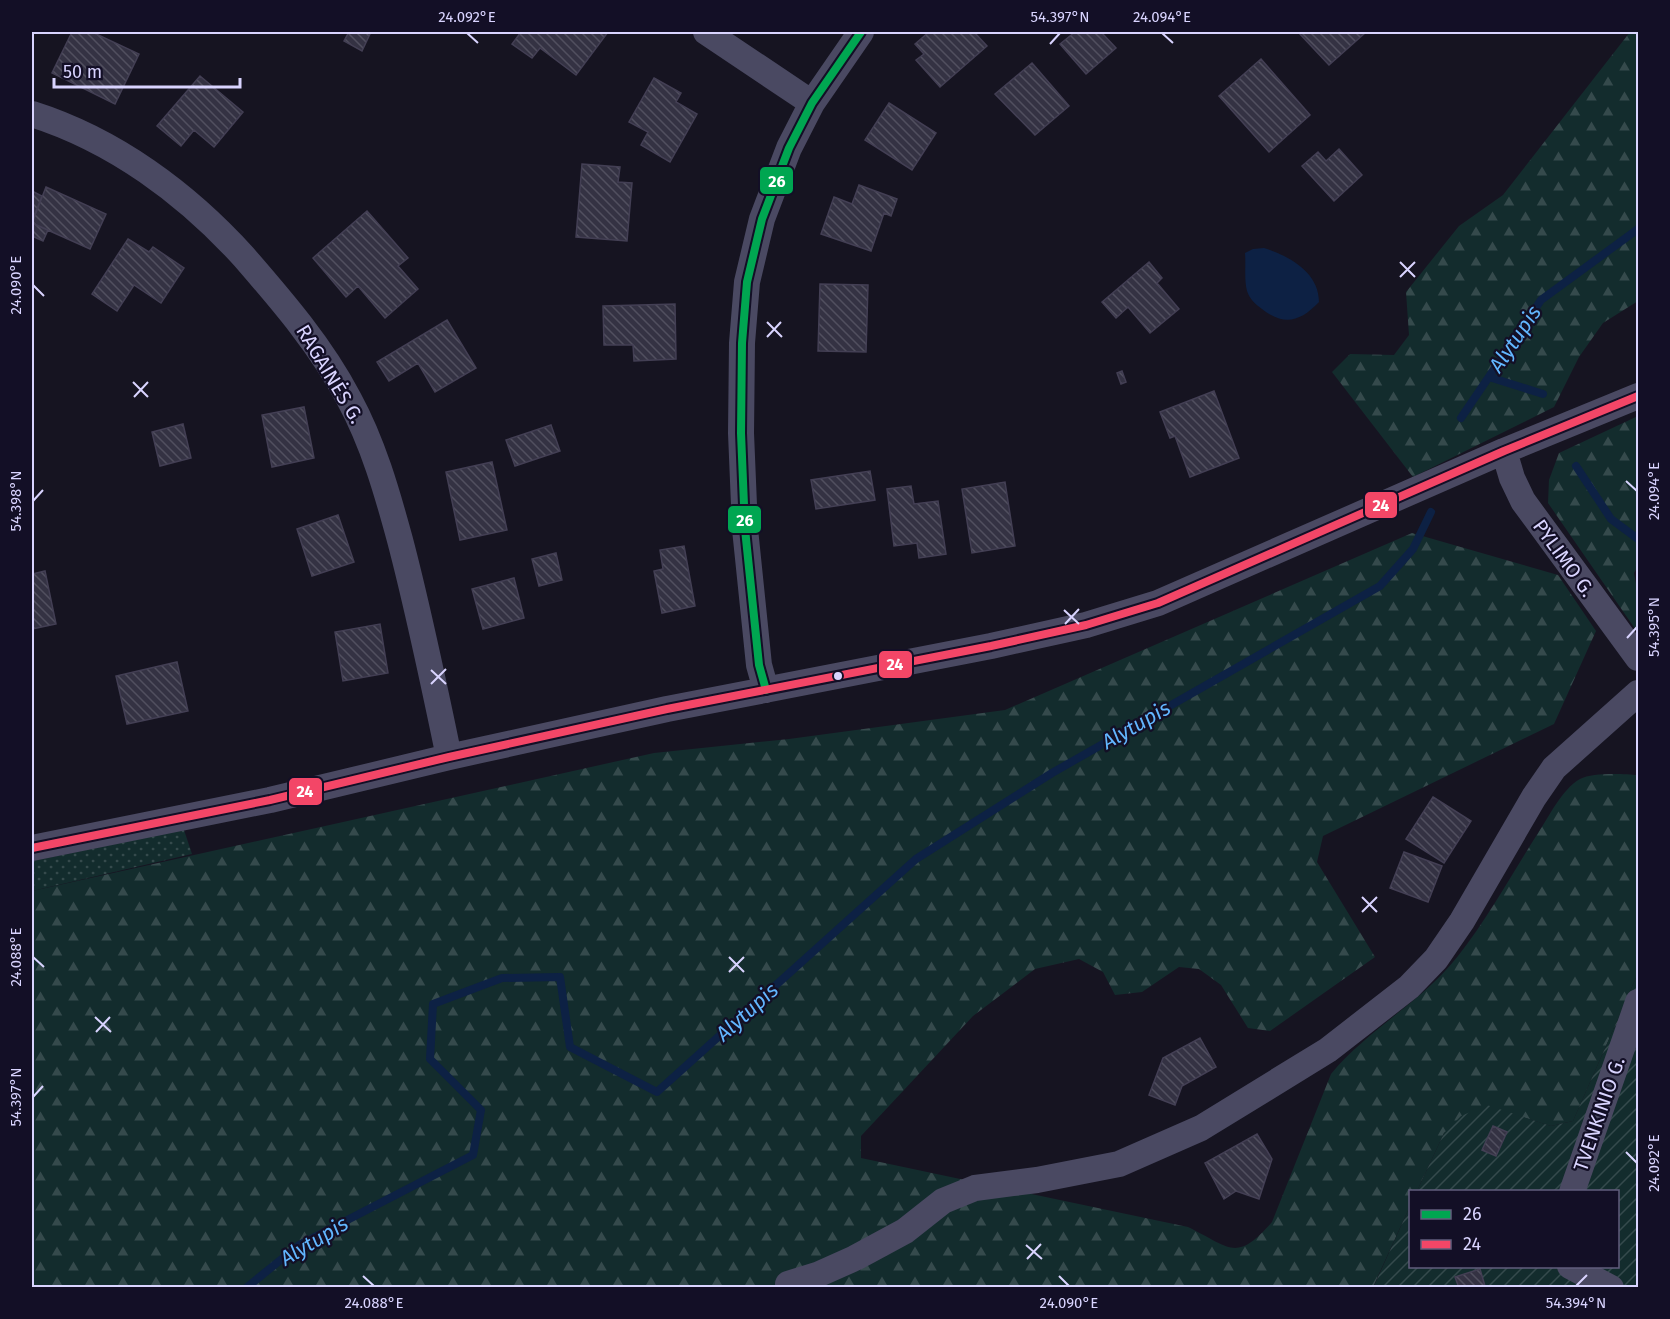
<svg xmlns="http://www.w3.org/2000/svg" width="1670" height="1319" font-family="'Fira Sans',sans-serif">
	<defs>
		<pattern id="grass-dots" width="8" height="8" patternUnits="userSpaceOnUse" patternTransform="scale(1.5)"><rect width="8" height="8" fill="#132c2d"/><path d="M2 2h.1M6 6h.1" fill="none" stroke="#354a4c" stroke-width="1.8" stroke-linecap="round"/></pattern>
		<pattern id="forest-firs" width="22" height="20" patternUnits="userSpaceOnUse" patternTransform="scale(1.5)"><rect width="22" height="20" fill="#132c2d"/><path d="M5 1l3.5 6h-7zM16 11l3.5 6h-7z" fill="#354a4c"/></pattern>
		<pattern id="garden-furrows" width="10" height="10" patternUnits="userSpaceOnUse" patternTransform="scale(1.5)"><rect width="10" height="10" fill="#132c2d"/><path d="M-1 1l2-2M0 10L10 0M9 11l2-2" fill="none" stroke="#354a4c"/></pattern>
		<pattern id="building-back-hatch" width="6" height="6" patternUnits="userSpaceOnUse" patternTransform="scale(1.5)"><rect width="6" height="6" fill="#343243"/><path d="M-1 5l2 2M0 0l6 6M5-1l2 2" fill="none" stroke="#514f5f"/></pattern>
	</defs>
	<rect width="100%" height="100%" fill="#161421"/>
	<path fill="url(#grass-dots)" d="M184 830 192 854 32 891V861Z"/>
	<path fill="url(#forest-firs)" d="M1630 32H1638V301L1603 323 1579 357 1554 407 1413 477 1332 372 1350 354 1394 355 1409 335 1406 292 1459 226 1503 195Z
		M1638 416V566L1634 573 1638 595V633L1548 503 1549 480 1559 453Z
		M1412 533 1558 575 1596 631 1554 724 1323 836 1317 862 1375 957 1270 1031 1248 1028 1221 985 1199 969 1179 967 1142 992 1115 995 1103 972 1079 959 1035 969 973 1016 861 1136V1158L1188 1227C1231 1248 1236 1263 1272 1222L1331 1074C1368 1029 1422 1002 1458 956 1488 918 1512 874 1538 833 1549 817 1562 789 1580 779 1593 772 1624 774 1638 775V973L1573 1121 1551 1126 1487 1106 1444 1133 1417 1191 1410 1192V1206L1373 1287H32V891L654 753 789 739 1005 710Z"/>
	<path fill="url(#garden-furrows)" d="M1638 973V1287L1373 1288 1410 1206V1266H1618V1192L1417 1191 1444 1133 1461 1116 1487 1105 1551 1126 1573 1121Z"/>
	<path fill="#0d2144" d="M1264 248C1289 256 1319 272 1319 302 1300 322 1284 326 1262 309 1256 305 1249 298 1247 291 1244 280 1246 265 1245 253L1253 249Z"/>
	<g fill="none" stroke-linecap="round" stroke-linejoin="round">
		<path stroke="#0d2144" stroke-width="8" d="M1489 377 1543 394
			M1461 418 1541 300 1638 229
			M1576 466 1611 519 1638 539
			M246 1288 299 1245 473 1155 481 1110 430 1059 433 1004 502 978 560 977 570 1047 657 1092 916 859 1052 773 1380 586 1413 549 1431 512"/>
	</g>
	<path fill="url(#building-back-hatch)" stroke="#433f54" stroke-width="1.5" d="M72 32H92L139 54 115 104 52 73Z
		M349 32H365L370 34 362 51 344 41Z
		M521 32H608L576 75 540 48 532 58 512 44Z
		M929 32H974L987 46 940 87 916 60 924 54 915 44Z
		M1075 32H1101L1116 48 1086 74 1060 44Z
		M1298 32H1364L1365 33 1329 65Z
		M1261 59 1310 115 1269 152 1219 96Z
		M1032 63 1069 106 1035 135 995 94Z
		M200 76 243 112 214 147 194 130 181 146 157 126Z
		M654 78 681 93 676 102 697 114 670 162 641 145 648 132 629 122Z
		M889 103 936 133 912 170 865 140Z
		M1339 149 1362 175 1334 201 1302 166 1318 152 1326 161Z
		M582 164 620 167 618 182 632 183 627 241 576 237Z
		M859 185 897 199 891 216 884 213 871 251 821 234 834 197 852 204Z
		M46 187 106 214 90 249 32 223Z
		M32 191 42 196 32 221Z
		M367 211 408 258 398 266 418 289 385 318 358 286 346 297 313 258Z
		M32 223 48 230 43 241 32 236Z
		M128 239 149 252 153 247 184 268 161 303 134 285 117 311 92 294Z
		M1149 262 1162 278 1157 283 1179 309 1150 333 1128 307 1116 318 1102 302Z
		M820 284 868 285 866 352 818 351Z
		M675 304 676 359 634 361 633 345H604L603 306Z
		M447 320 476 368 435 392 418 363 389 381 377 362Z
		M1122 371 1126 382 1121 384 1117 373Z
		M1214 391 1239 458 1190 477 1175 436 1170 438 1160 412Z
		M304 407 314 458 272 467 262 415Z
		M183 424 191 458 160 466 152 432Z
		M551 425 560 451 515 466 506 440Z
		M492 462 507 530 460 540 446 472Z
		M870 471 875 500 816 509 811 480Z
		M1005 482 1015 546 972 553 962 489Z
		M911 486 914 504 938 501 946 554 919 558 917 543 894 546 887 489Z
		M338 515 354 562 312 576 297 529Z
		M684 546 695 606 662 613 654 571 663 569 660 550Z
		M556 553 562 580 539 586 532 559Z
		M45 571 56 624 32 629V574Z
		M514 578 524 618 483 629 472 589Z
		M380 624 388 673 343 681 335 632Z
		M177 662 188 711 127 724 116 676Z
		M1433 797 1471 821 1444 863 1406 839Z
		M1404 852 1442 866 1428 902 1390 888Z
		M1200 1038 1216 1067 1182 1086 1175 1105 1149 1095 1163 1058Z
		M1493 1126 1507 1132 1496 1156 1482 1150Z
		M1257 1134 1272 1159 1259 1199 1236 1191 1224 1199 1205 1163Z
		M1480 1269 1485 1286 1459 1288 1455 1277Z"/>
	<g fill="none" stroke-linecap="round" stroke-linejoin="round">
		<path stroke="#4a4962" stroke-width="26" d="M706 32 812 103
			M32 114C114 140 186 193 244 257 283 302 321 346 349 399 373 443 387 492 400 540 419 612 434 685 449 757
			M1504 451 1512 478 1523 501 1638 658
			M766 690 759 665 745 529 741 433 742 343 747 282 762 219 789 148 812 103 861 32
			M32 848 270 800 449 757 667 709 991 646 1086 625 1158 603 1504 451 1638 396
			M1572 1192 1638 1002
			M1570 1266 1611 1288
			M788 1284 817 1275 855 1258 905 1231 943 1201 975 1188 1037 1180 1119 1164 1201 1128 1328 1050 1409 987 1436 959 1462 921 1534 797 1554 768 1638 693"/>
		<defs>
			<path id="bus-1" d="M766 690 759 665 745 529 741 433 742 343 747 282 762 219 789 148 812 103 861 32"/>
			<path id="bus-2" d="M32 848 270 800 449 757 667 709 991 646 1086 625 1158 603 1504 451 1638 396"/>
		</defs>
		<use href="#bus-1" stroke="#130f26" stroke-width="12"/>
		<use href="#bus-2" stroke="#130f26" stroke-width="12"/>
		<use href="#bus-1" stroke="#00a651" stroke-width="8"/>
		<use href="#bus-2" stroke="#f34667" stroke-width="8"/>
	</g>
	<path fill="none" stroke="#d9d4ff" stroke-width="2" d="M467 33 478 43M1162 33 1173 43M1050 44 1060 33M1400 262 1415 277M1400 277 1415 262M33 285 44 296M767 322 782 337M767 337 781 322M133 382 148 397M134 397 148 382M1626 481 1637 491M33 501 43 490M1064 610 1079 624M1065 624 1079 609M1627 638 1637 627M431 670 446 684M431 684 446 669M1362 897 1377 912M1362 912 1377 897M33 957 44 967M729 957 744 972M729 972 744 957M95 1017 111 1032M96 1032 110 1017M33 1097 43 1086M1626 1152 1637 1163M1026 1245 1042 1259M1027 1259 1041 1244M363 1276 374 1286M1059 1276 1069 1286M1576 1286 1587 1275"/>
	<circle fill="#d9d4ff" stroke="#130f26" stroke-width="2" cx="838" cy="676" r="5"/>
	<g text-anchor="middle" stroke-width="4.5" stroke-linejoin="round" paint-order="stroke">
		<g font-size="20" fill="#d9d4ff" stroke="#130f26">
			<text transform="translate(330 374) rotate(59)" y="7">RAGAINĖS G.</text>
			<text transform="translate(1564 558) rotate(54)" y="7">PYLIMO G.</text>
			<text transform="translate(1599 1114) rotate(-71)" y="7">TVENKINIO G.</text>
		</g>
		<g font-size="21" font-style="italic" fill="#62b6ff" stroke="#130f26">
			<text transform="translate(1515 339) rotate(-56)" y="7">Alytupis</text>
			<text transform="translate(1136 725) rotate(-30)" y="7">Alytupis</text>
			<text transform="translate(747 1012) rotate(-42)" y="7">Alytupis</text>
			<text transform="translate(314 1241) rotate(-31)" y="7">Alytupis</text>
		</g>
	</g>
	<g stroke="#130f26" stroke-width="2">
		<rect x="759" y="166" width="35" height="29" rx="6" fill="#00a651"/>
		<rect x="1364" y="491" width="34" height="28" rx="6" fill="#f34667"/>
		<rect x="727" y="505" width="35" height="29" rx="6" fill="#00a651"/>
		<rect x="878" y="650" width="35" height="29" rx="6" fill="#f34667"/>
		<rect x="288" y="777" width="35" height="29" rx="6" fill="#f34667"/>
	</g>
	<g font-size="16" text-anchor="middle" font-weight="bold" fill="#fff">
		<text x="777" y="187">26</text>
		<text x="1381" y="511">24</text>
		<text x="745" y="526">26</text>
		<text x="895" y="670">24</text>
		<text x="305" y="797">24</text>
	</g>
	<rect width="1670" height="1319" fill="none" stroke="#130f26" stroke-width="66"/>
	<rect x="1409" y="1190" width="210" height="78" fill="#130f26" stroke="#625e7d" stroke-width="1.5"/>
	<rect x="1421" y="1210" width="30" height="9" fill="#00a651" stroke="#625e7d" stroke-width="1.5"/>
	<text x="1463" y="1220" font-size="18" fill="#d9d4ff">26</text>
	<rect x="1421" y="1240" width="30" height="9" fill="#f34667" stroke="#625e7d" stroke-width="1.5"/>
	<text x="1463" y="1250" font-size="18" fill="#d9d4ff">24</text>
	<path d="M54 78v9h186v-9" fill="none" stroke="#d9d4ff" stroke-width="3"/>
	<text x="63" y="78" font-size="18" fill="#d9d4ff" stroke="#130f26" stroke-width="4.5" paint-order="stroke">50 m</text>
	<rect x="33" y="33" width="1604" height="1253" fill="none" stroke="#d9d4ff" stroke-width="2"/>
	<g font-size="15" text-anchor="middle" fill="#d9d4ff">
		<text x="467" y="22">24.092°E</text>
		<text x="1060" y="22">54.397°N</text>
		<text x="1162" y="22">24.094°E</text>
		<text transform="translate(16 285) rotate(-90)" y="5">24.090°E</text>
		<text transform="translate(1654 491) rotate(-90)" y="5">24.094°E</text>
		<text transform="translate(16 501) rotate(-90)" y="5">54.398°N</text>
		<text transform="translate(1654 627) rotate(-90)" y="5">54.395°N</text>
		<text transform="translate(16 957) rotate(-90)" y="5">24.088°E</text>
		<text transform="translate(16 1097) rotate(-90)" y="5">54.397°N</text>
		<text transform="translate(1654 1163) rotate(-90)" y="5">24.092°E</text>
		<text x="374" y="1308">24.088°E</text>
		<text x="1069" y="1308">24.090°E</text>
		<text x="1576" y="1308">54.394°N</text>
	</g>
</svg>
